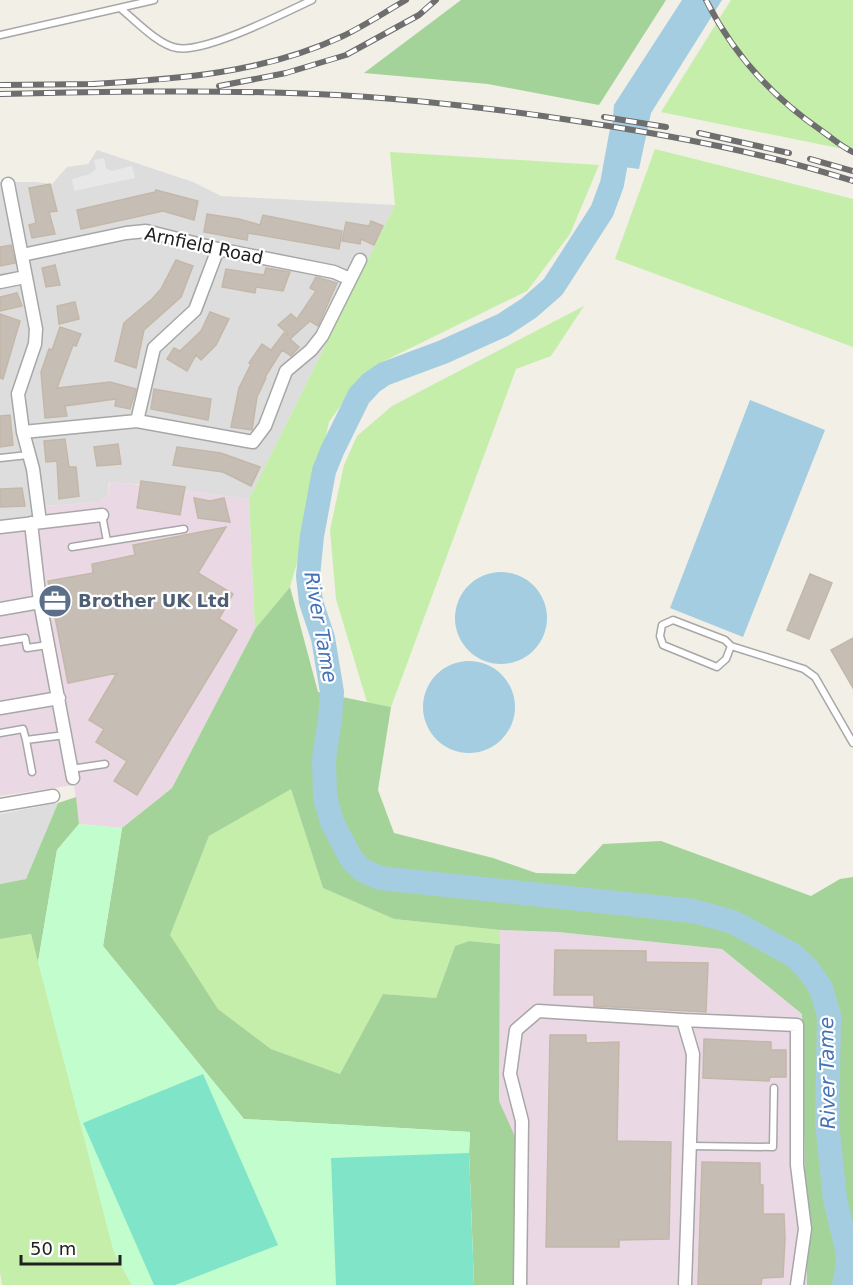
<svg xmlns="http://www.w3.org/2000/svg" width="853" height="1285" font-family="'DejaVu Sans',sans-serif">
	<rect width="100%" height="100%" fill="#f1efe6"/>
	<path fill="#dedddd" d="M97 150 193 182 221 196 395 205 249 499 185 491V488L109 482 108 495 100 502 45 506 48 529 0 535V182H36L52 184 67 167 88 164Z
		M58 803 26 879 0 884V814Z"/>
	<path fill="#ebd8e5" d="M141 481 185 488V491L249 499 255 629 172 788 122 828 79 824 74 785 0 796V535L47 529 45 506 100 502 108 495 110 482 140 485Z
		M500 930 558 932 722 949 802 1014 807 1285H517L499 1101Z"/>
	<path fill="#c4eeaa" d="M731 0H853V151L661 112Z
		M655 149 853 199V347L615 259Z
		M390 152 599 165 570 234 527 291 384 361 360 378 329 422 301 549 290 587 255 629 249 499 395 205Z
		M584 306 551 356 516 369 391 707 367 702 336 599 330 530 344 465 357 436 392 406Z
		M291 788 323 888 394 919 500 930V944L469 941 455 946 436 998 383 994 340 1074 271 1049 218 1009 169 935 209 836Z
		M31 934 114 1252 132 1285H2L0 1272V939Z"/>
	<path fill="#a4d399" d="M461 0H666L599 105 488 84 364 73Z
		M290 587 318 692 391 707 378 790 394 833 493 858 536 873 575 874 603 844 661 841 811 896 840 879 853 877V1285H807L802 1014 722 949 558 932 500 930 394 919 323 888 291 789 209 836 170 935 218 1009 271 1049 340 1074 383 994 436 998 455 946 469 941 500 944 499 1101 516 1139V1285H474L469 1153 470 1132 244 1119 103 946 122 828 172 788 255 629Z
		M76 797 79 824 57 850 38 962 31 934 0 939V884L26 879 58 803Z"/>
	<path fill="#c2fdcd" d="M79 824 122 828 103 946 244 1119 470 1132 469 1153 474 1285H132L114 1252 38 962 57 850Z"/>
	<path fill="#80e4c9" d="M203 1074 278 1245 175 1285H154L83 1123Z
		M469 1153 474 1285H336L331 1158Z"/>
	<path fill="#e8e8e8" d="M104 158 106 168 111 171 132 166 135 178 74 191 72 179 90 174 96 169 94 160Z"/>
	<path fill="#a4cde1" d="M682 0H722L651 113 639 169 609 165 614 105Z
		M750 400 825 430 743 637 670 608Z
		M455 618a46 46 0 1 1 92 0a46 46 0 1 1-92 0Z
		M423 707a46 46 0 1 1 92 0a46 46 0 1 1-92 0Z"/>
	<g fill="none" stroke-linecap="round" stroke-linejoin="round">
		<path stroke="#a4cde1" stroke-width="24" d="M621 135 612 184 602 211 553 287 529 308 503 325 443 352 384 374 371 383 359 396 332 451 324 471 312 536 308 576 311 602 323 638 332 692 330 719 324 759 325 797 332 822 352 860 364 871 380 878 693 911 733 922 793 955 807 968 821 988 829 1016 827 1123 835 1199 847 1250 848 1265 844 1285"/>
	</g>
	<path fill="#c6beb5" stroke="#c4b7a8" stroke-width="1.5" d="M50 184 57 211 49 212 55 234 32 238 29 225 36 223 29 188Z
		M156 190 198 201 194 220 163 211 81 229 77 210 155 192Z
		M207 214 239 219 260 225 263 215 342 231 339 249 248 233 247 240 204 232Z
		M371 221 383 226 374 245 361 239 360 244 342 241 346 222 369 226Z
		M11 245 15 263 0 266V247Z
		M176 260 193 266 181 297 144 330 136 368 115 361 124 323 152 299 161 289Z
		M55 265 60 285 46 287 42 268Z
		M266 268 290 272 283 291 256 287 255 293 222 287 226 269 264 275Z
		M316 277 337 283 318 326 310 321 290 339 299 347 291 356 282 350 265 377 266 378 257 397 252 430 231 427 239 388 251 364 249 363 262 344 271 350 284 333 287 335 288 334 278 325 291 314 297 319 316 291 310 288Z
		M17 293 22 306 0 311V297Z
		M75 302 79 319 59 324 57 306Z
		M210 312 229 319 216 345 201 360 196 355 187 371 167 359 174 348 180 351 201 331Z
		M0 314 20 321 3 379 0 378Z
		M60 327 81 334 76 346 73 345 57 388 110 382 136 389 130 409 115 406 116 399 65 406 67 416 45 418 41 372 49 349 52 350Z
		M154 389 211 399 208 420 151 409Z
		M10 415 13 445 0 447V416Z
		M65 439 69 467H76L79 496 59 499 57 461 46 462 44 441Z
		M118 444 121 464 97 466 94 447Z
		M177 447 221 453 260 467 251 486 223 472 173 465Z
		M141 481 185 487 180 515 137 508Z
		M22 488 25 506 0 507V489Z
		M194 498 210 501 224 498 230 522 198 518Z
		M226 527 198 573 233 594 219 619 237 630 137 795 114 781 127 761 96 742 104 729 89 720 117 673 68 683 48 581 93 573 92 564 135 555 133 545Z
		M810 574 832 583 809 639 787 630Z
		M853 638V688L831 650Z
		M555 950 646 951V962L708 963 706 1012 594 1006V995H554Z
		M550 1035H586V1043L619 1042 617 1141 671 1142 669 1239 619 1240V1247H546Z
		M704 1039 771 1042V1050H786V1077H770L769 1081 703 1078Z
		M702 1162 760 1163V1185H763V1214H784L785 1239 783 1277 762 1278 761 1285H698Z"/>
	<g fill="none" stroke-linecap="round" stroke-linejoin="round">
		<defs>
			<path id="service" d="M120 8C135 20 158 45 177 48 206 53 284 13 312 0
				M0 35 154 0
				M0 458 28 455
				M102 515 107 541
				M72 547 184 529
				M0 642 25 638 27 648 48 645
				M731 646 726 659 717 667 663 645 660 636 662 625 673 620 725 640 731 646 804 669 815 677 853 743
				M0 733 23 729 26 740 65 735
				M26 740 32 772
				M71 769 105 764
				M690 1146 773 1147 774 1088"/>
			<path id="minor" d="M8 184 36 329 35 344 18 394 23 432 33 469 40 522
				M22 255 126 233 146 231 218 249 334 272 350 279
				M0 282 25 277
				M137 421 154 348 195 310 218 249
				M23 432 137 421 253 442 265 426 286 371 311 350 322 336 360 260
				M31 523 40 602 73 778
				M0 527 102 515
				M0 609 40 602
				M0 708 59 698
				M0 805 53 796
				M683 1020 797 1025V1165L805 1229 797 1285
				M520 1285 522 1121 510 1074 516 1030 538 1011 683 1020 693 1054 685 1285"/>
		</defs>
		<use href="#service" stroke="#a7a7a7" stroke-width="9"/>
		<use href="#minor" stroke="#a7a7a7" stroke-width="15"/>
		<use href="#service" stroke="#fff" stroke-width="6"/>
		<use href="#minor" stroke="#fff" stroke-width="12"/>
		<defs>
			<path id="rail" d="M706 0C733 54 772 97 822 131 832 138 842 147 853 152
				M93 84C179 79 264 73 343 36 364 26 385 12 406 0
				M0 85 96 84
				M219 86 286 73 346 55 419 15 436 0
				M0 94C97 92 193 90 290 93 389 96 486 107 583 122 674 136 765 153 853 181
				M604 117 666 127
				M699 133 789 153
				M810 159 853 171"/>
		</defs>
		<use href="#rail" stroke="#6e6e6e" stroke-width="6"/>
		<use href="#rail" stroke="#fff" stroke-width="4" stroke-dasharray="11" stroke-linecap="butt"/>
	</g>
	<defs>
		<symbol id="office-disc" viewBox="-11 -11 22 22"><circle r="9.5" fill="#5c6f8a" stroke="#fff"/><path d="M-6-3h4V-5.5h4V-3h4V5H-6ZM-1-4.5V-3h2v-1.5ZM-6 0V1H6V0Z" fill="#fff"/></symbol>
	</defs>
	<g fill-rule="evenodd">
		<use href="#office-disc" x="36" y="582" width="38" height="38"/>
	</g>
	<g text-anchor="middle" stroke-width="4.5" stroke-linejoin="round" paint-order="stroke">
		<g font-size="18" fill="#202020" stroke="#fff">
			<text transform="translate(204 246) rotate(12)" y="6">Arnfield Road</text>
		</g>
		<g font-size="18" font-weight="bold" fill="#4e5e75" stroke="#fff" text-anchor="start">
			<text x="78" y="607">Brother UK Ltd</text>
		</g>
		<g font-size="20" font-style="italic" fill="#4672b7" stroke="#fff">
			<text transform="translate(321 627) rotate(80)" y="7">River Tame</text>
			<text transform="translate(827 1073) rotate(-91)" y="7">River Tame</text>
		</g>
	</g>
	<path d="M21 1255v9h99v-9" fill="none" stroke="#202020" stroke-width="3"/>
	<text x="30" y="1255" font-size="18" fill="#202020" stroke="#ffffff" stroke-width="4.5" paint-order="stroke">50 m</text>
</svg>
